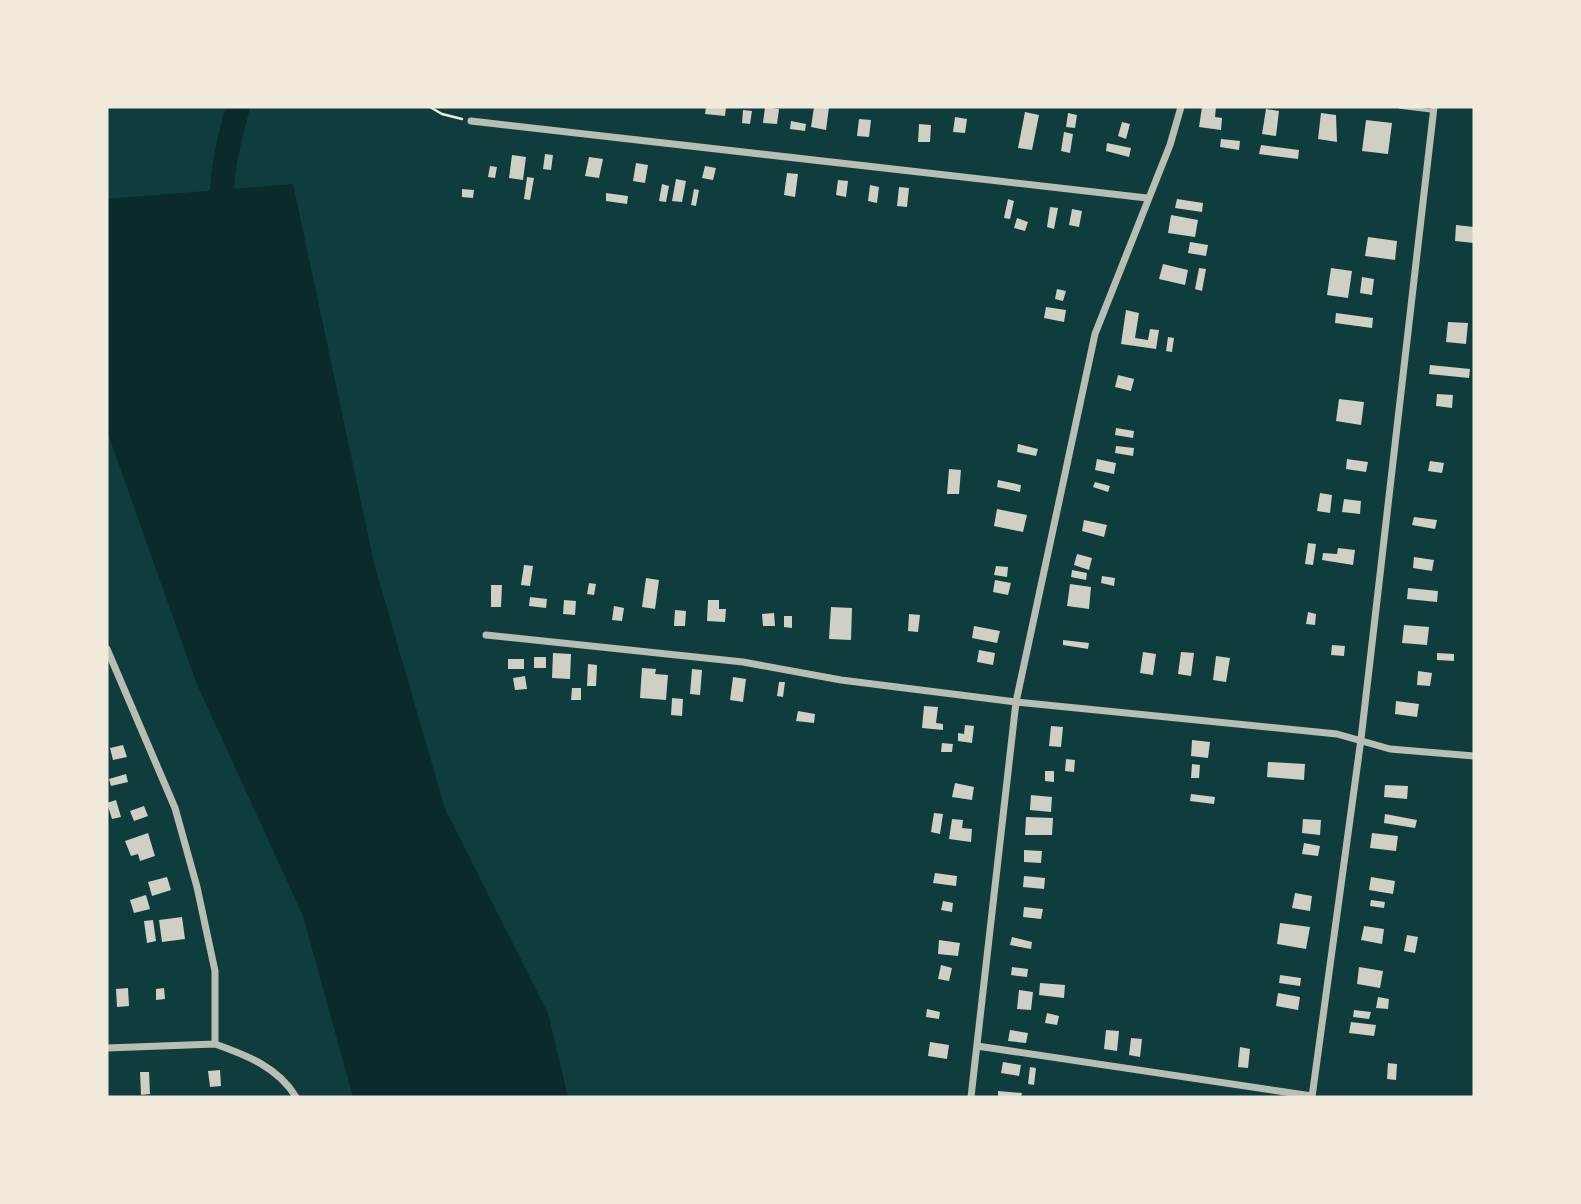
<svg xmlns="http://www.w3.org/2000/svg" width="1581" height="1204" font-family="Lato,sans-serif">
	<rect width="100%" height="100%" fill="#0f3d3e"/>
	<path fill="#0a2a2b" d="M293 184 374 563 445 809 548 1013 568 1097H353L303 916 196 682 107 431V199Z"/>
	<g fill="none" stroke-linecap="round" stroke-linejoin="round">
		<path stroke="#0a2a2b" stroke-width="24" d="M222 223C219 182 227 146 238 107"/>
	</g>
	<path fill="#cfcfc3" d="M706 107H726L725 116 705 114Z
		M765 107 779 109 777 124 763 123Z
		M814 107H829L826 130 811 127Z
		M1202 107H1216L1215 117 1222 118 1221 130 1199 127Z
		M1266 109 1279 111 1276 136 1262 134Z
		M743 110 752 111 750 124 742 123Z
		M1025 112 1039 115 1032 150 1018 148Z
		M1068 113 1077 115 1075 128 1066 127Z
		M1321 113 1336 115 1337 142 1318 139Z
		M955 117 967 119 965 133 953 132Z
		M859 119 871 120 869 137 857 136Z
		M1366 120 1392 123 1388 154 1362 151Z
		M791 121 806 124 805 131 790 129Z
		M1122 122 1130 124 1126 139 1118 136Z
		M919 124 931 125 930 142H918Z
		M1064 132 1073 134 1070 153 1061 151Z
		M1221 139 1240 141 1239 150 1220 147Z
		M1107 143 1131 148 1129 157 1106 151Z
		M1261 145 1299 150 1298 159 1259 154Z
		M545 154 553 155 551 170 543 169Z
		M512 155 526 157 523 180 509 178Z
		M589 157 603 159 599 178 585 176Z
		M636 163 648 165 645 183 633 181Z
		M490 166 497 167 495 178 488 177Z
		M705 166 716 168 713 180 702 178Z
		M787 173 798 174 795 197 784 195Z
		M527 177 534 178 530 200 524 199Z
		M676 179 686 181 682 202 672 201Z
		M838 180 848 181 846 197 836 195Z
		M662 184 669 186 666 202 659 201Z
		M870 185 879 187 877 203 868 201Z
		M899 187 909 188 907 207 897 206Z
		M462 189 474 190 473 198 462 197Z
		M694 189 699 190 696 206 691 205Z
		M606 193 628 196 627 204 606 201Z
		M1008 199 1014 201 1010 219 1004 218Z
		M1177 199 1203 203 1202 212 1175 208Z
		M1050 207 1058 208 1054 229 1047 227Z
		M1072 209 1082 211 1079 227 1069 225Z
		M1171 215 1198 220 1195 237 1168 233Z
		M1017 218 1028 222 1025 231 1014 228Z
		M1456 225 1474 227V243L1455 241Z
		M1368 237 1397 241 1395 260 1365 256Z
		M1190 242 1208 245 1206 256 1188 253Z
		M1163 264 1188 270 1185 285 1159 279Z
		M1199 268 1206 269 1202 291 1195 289Z
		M1331 268 1352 271 1348 298 1327 295Z
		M1362 277 1374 279 1372 295 1360 293Z
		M1057 289 1066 291 1063 301 1055 299Z
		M1046 307 1066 310 1064 322 1044 318Z
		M1126 310 1139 313 1135 338 1148 340 1150 329 1159 330 1156 349 1121 344Z
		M1336 313 1373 318 1372 328 1335 323Z
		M1448 322 1468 323 1466 344 1446 342Z
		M1168 337 1174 338 1172 352 1166 351Z
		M1430 365 1470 369 1469 378 1429 374Z
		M1118 375 1134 379 1131 391 1115 387Z
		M1437 394 1453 395 1452 408 1436 406Z
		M1339 399 1364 402 1361 425 1336 421Z
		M1116 428 1134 431 1133 438 1115 435Z
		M1018 444 1038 449 1036 456 1017 452Z
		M1116 446 1134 448 1133 456 1115 453Z
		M1097 459 1116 463 1114 474 1095 470Z
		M1347 459 1368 462 1366 472 1346 469Z
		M1430 461 1444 463 1442 473 1428 471Z
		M949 469 961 470 959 494H947Z
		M998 480 1021 485 1020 492 997 487Z
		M1095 482 1110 486 1108 492 1093 487Z
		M1320 493 1332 495 1330 513 1317 511Z
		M1344 499 1361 501 1360 514 1342 512Z
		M997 509 1027 515 1023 532 994 526Z
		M1414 517 1437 520 1435 529 1412 525Z
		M1084 520 1107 525 1104 537 1082 531Z
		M1308 543 1316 544 1313 565 1305 564Z
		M1338 548 1355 550 1353 565 1322 560 1323 553 1337 554Z
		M1077 554 1092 558 1089 570 1074 565Z
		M1414 557 1434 560 1432 571 1413 568Z
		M524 565 533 566 530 586 521 585Z
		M996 566 1008 567 1007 577 994 575Z
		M1072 570 1087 573 1086 580 1071 577Z
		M1102 576 1115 578 1114 586 1101 583Z
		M646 578 659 580 655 609 642 607Z
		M995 580 1011 583 1008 595 993 592Z
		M589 583 596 584 594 595 587 594Z
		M1070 584 1091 587 1089 609 1067 606Z
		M491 585H502L501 607H491Z
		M1408 588 1438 591 1437 602 1407 599Z
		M530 597 547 599 546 608 529 606Z
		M564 600 576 601 575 615 563 614Z
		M708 600H719V609H726L725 622 707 621Z
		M614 606 624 608 622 621 612 620Z
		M831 607 852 608 851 640 829 639Z
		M675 610 686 611 685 626H674Z
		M1308 612 1316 614 1315 625 1306 624Z
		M774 613 775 626H763L762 614Z
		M909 614 920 615 918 632 908 631Z
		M784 616H792V628L784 627Z
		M1404 625 1429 627 1427 645 1402 643Z
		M974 626 1000 631 997 643 972 638Z
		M1063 640 1089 643 1088 649 1063 645Z
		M1332 645 1345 646 1344 656 1331 655Z
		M979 650 995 653 993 665 977 662Z
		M1143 652 1156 654 1153 675 1140 673Z
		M1181 652 1194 653 1191 676 1178 674Z
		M553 653 571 654 570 679 552 678Z
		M1437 653 1454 654V661L1437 660Z
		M1216 656 1230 658 1226 682 1213 680Z
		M534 657H546V668H534Z
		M508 659H524V669H508Z
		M588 664 597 665 596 686H587Z
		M642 668 656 669 655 674 668 675 666 700 640 698Z
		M692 669 702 670 700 695 690 694Z
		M1418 671 1432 673 1430 686 1417 685Z
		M525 676 527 689 515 690 513 678Z
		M733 677 746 679 743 702 730 700Z
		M779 682H785L783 697 777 696Z
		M572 688H581V700H571Z
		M672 698 683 699 682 716 671 715Z
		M1396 701 1419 704 1417 717 1395 714Z
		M924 706 938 707 936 723 943 724V730L922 728Z
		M798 711 815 714 814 723 796 721Z
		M965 725 974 726 972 743 958 741V733L964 734Z
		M1051 726 1063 727 1061 747 1049 746Z
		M1192 740 1210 742 1208 758 1191 756Z
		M942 743 953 744 952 752H941Z
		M123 745 127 757 113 760 110 748Z
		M1066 759 1075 760 1074 772 1065 771Z
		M1268 762 1305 764 1304 780 1267 777Z
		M1192 764 1200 765 1199 778H1191Z
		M1045 771H1054V782L1045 781Z
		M126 774 128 782 111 786 109 779Z
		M955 783 974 787 972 800 952 797Z
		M1385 785 1408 786 1407 799 1384 797Z
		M1191 794 1215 797 1214 804 1190 801Z
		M1031 795 1052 797 1051 812 1030 810Z
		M116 800 121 817 112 819 107 803Z
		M144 806 148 816 134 821 130 811Z
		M934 813 943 814 940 834 931 832Z
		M1385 814 1417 820 1415 828 1384 823Z
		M1026 817 1053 818 1052 835H1025Z
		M952 819 963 820 962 828 972 829 971 842 949 839Z
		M1303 819 1321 820 1320 835 1302 833Z
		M148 833 155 856 140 861 138 854 131 856 125 841Z
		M1372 833 1398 836 1396 851 1370 848Z
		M1304 843 1320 846 1318 856 1302 854Z
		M1024 850 1042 851 1041 863 1024 862Z
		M935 873 957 876 956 886 933 883Z
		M1024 876 1045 878 1044 889 1023 887Z
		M167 877 171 890 152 896 148 882Z
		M1371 877 1395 881 1393 894 1369 890Z
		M1295 893 1312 896 1310 911 1292 908Z
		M146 895 150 909 134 913 130 900Z
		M1371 900 1385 902 1384 908 1370 906Z
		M943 901 953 903 952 912 941 910Z
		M1024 907 1043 909 1041 919 1023 917Z
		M182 917 185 939 162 942 159 920Z
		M153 920 156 941 147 943 144 921Z
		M1280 923 1310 927 1306 949 1277 944Z
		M1364 926 1384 929 1382 944 1361 940Z
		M1407 935 1418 937 1415 953 1404 951Z
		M1012 937 1032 942 1031 949 1010 945Z
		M939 940 960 943 958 956 938 954Z
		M941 965 952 968 949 981 938 979Z
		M1012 967 1028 969 1027 977 1011 975Z
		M1359 967 1383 971 1380 988 1357 984Z
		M1280 975 1301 978 1300 986 1279 983Z
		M1040 983 1065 985 1064 998 1039 995Z
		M128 988 129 1006 117 1007 116 989Z
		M164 988 165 999 156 1000V989Z
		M1019 990 1033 992 1031 1010 1017 1009Z
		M1278 993 1300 997 1298 1010 1276 1006Z
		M1378 997 1389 999 1388 1009 1376 1008Z
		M927 1009 940 1012 939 1019 926 1017Z
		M1354 1010 1371 1012 1369 1019 1353 1017Z
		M1047 1013 1059 1016 1057 1025 1045 1023Z
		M1351 1022 1376 1025 1374 1036 1349 1033Z
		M1010 1030 1028 1033 1026 1043 1008 1041Z
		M1106 1030 1119 1031 1117 1051 1104 1049Z
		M1131 1038 1142 1039 1140 1057 1129 1055Z
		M930 1042 949 1045 947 1059 928 1056Z
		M1240 1047 1250 1049 1248 1068 1238 1067Z
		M1003 1062 1021 1065 1019 1076 1001 1073Z
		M1388 1063 1397 1064 1396 1080 1387 1079Z
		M1030 1067 1036 1068 1034 1085 1028 1084Z
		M220 1070 221 1086 210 1087 208 1071Z
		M140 1072H149L150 1094 141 1095Z
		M998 1091 1022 1093 1021 1097H998Z"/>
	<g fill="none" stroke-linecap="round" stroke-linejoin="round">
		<path stroke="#f1e9da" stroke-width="2.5" d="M430 107 442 114 462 119"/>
		<path stroke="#b8beb3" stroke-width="3.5" d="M1400 107 1433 111"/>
		<path stroke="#b8beb3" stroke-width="7" d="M471 121 1147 198
			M486 635 743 662 841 680 1016 702 1337 734 1390 749 1474 756
			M107 649 175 808 197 887 215 971V1044C246 1055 278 1067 296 1097
			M977 1046 1312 1096
			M107 1048 215 1044
			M971 1097 1016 702 1095 334 1170 145 1181 107
			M1312 1097 1361 739 1434 107"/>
	</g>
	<rect width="1581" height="1204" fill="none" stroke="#f1e9da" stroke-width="217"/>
</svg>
